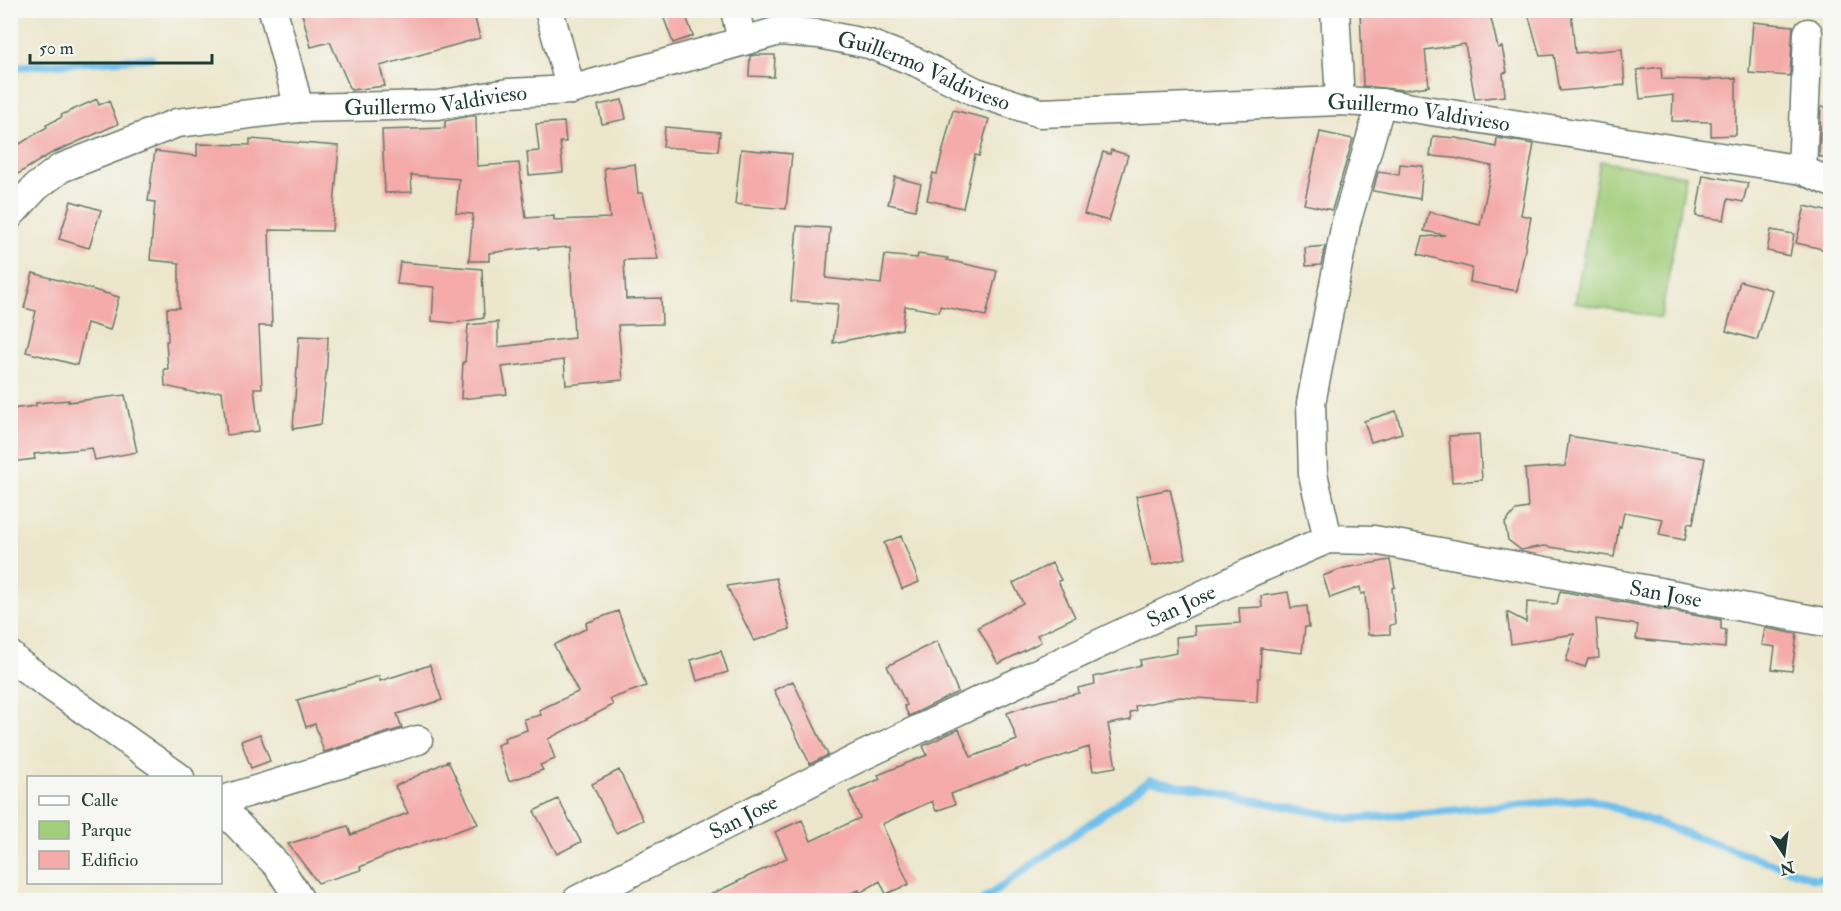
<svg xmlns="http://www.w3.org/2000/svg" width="1841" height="911" font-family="'IM FELL Double Pica',serif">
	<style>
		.green { fill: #a2ce7b; stroke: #608658; stroke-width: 1.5 }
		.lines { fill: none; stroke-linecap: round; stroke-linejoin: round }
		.stream { stroke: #71c0ec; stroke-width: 8 }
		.building { fill: #f4aba9 }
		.minor-casing { stroke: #677869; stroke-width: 31 }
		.minor { stroke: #fff; stroke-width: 28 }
		.labels { text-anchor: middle; stroke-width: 5; stroke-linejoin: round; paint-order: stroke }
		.street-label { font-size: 22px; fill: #1f3d34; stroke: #f6f6f2 }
	</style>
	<rect width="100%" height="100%" fill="#f6f6f2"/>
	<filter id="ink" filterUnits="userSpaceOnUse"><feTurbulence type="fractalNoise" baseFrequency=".0167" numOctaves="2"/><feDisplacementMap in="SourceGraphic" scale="12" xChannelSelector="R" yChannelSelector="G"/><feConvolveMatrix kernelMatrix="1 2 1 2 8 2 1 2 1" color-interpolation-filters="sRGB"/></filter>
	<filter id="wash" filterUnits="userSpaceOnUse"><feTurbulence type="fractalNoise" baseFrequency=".008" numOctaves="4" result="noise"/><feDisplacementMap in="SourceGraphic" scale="24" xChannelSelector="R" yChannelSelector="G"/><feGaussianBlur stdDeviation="1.35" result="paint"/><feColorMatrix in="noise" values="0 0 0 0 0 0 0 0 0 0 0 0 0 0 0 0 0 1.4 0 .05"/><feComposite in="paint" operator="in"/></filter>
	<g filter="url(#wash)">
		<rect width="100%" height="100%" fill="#ece7cc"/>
		<!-- green -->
		<path class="green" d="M1600,161L1686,176L1661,318L1575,303Z"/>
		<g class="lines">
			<!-- stream -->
			<path class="stream" d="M10,67L151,58
				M983,900L1150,780L1351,819L1589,799L1813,878L1830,879"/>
		</g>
		<g id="blocks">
			<!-- building -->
			<path class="building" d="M301,10H473L480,38L380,66L385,86L351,90L330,42L311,47Z
				M661,10H684L693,36L673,43Z
				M1360,10H1489L1498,48L1502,47L1507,72L1503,73L1505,96L1475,99L1465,44L1425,50L1429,86L1403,90L1363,86Z
				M1527,10H1571L1575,53L1622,49L1625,85L1560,91L1554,55L1540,56Z
				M1753,22L1793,26L1790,76L1749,73Z
				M756,55H775L774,77L749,76L750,56Z
				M1661,67L1662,79L1710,80V79L1736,78V135L1711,136V122L1672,121L1673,95L1640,99L1637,70Z
				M97,99L99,105L109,101L118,124L50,154L10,179V150L47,127L46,125L62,117L61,115Z
				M622,100L626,119L602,124L598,105Z
				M1821,107L1830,108V157H1819Z
				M953,110L989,119L979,156L975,155L963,208L927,200L933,173L937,174Z
				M470,116H476L477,166L519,163L526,218L554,216V220L610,218L604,168L635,164L638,193H643L658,259L624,260L626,299L661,298L662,324L618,325L623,380L566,385L564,360L502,367L507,394L461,399L463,362H465L468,325L498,322V347L574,338L570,247L538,249V247L489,253V261H469L473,214L456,213L459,179L411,175L412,192L385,193L382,130L445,128V121Z
				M564,122L566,142H560L563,172L529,175L527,152L539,151L536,124Z
				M665,127L720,132L718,151L663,147Z
				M1320,132L1353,139L1332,210L1304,204Z
				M1433,136L1457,138L1496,147L1497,138L1534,144L1521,215L1531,217L1517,291L1470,282L1472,268L1418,254L1423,237L1445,235L1424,231L1429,212L1480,225L1492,166L1454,158L1430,156Z
				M250,139L339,146L332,231L269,230L272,326H259L262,388H254L259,431L227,435L222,391L196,393L165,386L164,369H168L166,341H168L167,308H179V263L150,260L155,202L148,201L155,151L197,156V144L250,145Z
				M741,149L792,154L786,209L735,204Z
				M1111,150L1128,155L1109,221L1084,214L1103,152L1110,154Z
				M1400,164L1423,166L1420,199L1373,191L1378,172L1399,175Z
				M1703,175L1748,183L1743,202L1728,199L1724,220L1696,216Z
				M895,177L921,184L915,210L888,204Z
				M71,201L101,210L89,248L59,239Z
				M1805,206L1830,212V232L1827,250L1796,243Z
				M797,226L830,228L826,278L881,284L885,255L917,258L918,254L948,258L947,260L997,271L986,316L940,306L939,312L905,306L902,329L833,343L838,304L791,301Z
				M1771,230L1794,234L1790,256L1767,251Z
				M1325,246L1321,265L1306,266L1305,248Z
				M400,262L482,269L484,318L454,323L432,321L434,287L397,284Z
				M33,273L119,297L110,330L87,323L77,365L26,352L36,311L24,308Z
				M1740,281L1772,290L1757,340L1726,331Z
				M299,336L328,337L327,363L321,424L293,429Z
				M125,395L137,452L95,460L92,448L34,454L35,459L10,462V409L36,406V403L69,400L68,402Z
				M1396,411L1402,433L1371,442L1364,421Z
				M1479,434L1482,480L1452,482L1449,436Z
				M1569,436L1705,458L1693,524L1688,523L1685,540L1659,535L1663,519L1624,512L1621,527L1619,526L1614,557L1544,546L1521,550L1508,540L1505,523L1516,510L1528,508L1525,469L1565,466Z
				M1170,489L1186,558L1152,566L1136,496Z
				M901,536L919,582L902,589L884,543Z
				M1390,560L1395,587L1392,588L1395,624L1390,625V634L1368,635L1365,593L1361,594L1360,587L1330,598L1323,576L1344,568Z
				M1052,563L1061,580L1058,581L1075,617L1037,635L1041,642L998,664L978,627L1023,603L1013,583Z
				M776,578L790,629L754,641L727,586Z
				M1560,591L1721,620V629L1726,630L1725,648L1636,639L1638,625L1596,619L1599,658L1588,659L1585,667L1566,661L1574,634L1511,644L1507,612L1526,622L1527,602L1557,604Z
				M1288,592L1291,608L1307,606L1309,627H1305L1302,653L1261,648L1260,678H1258L1257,702L1180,697L1135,706L1136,711L1130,712L1131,720L1108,724L1116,767L1093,771L1089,747L1026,768V766L951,794L955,804L936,811L932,801L882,824L909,884L886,894L880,881L860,893L859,890L831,900H699L787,858L775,832L802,820L811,841L860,818L849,792L880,779L878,775L927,755L923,746L959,729L971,757L1017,740L1007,713L1036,703L1079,693L1078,688L1095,684L1094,677L1141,665L1140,660L1177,653L1176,637L1195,635L1194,626L1240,623L1239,608L1262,607L1261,596Z
				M618,611L646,686L610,699L613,705L548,739L555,759L540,765L543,770L509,781L497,745L505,742L504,738L527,730L524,719L541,715L539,710L578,692L554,645L587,628L586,623Z
				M1765,628L1797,634L1792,671L1772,669L1775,647L1762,645Z
				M937,641L958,692L909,716L904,706L907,705L887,666Z
				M721,651L728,672L697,681L691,660Z
				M430,665L442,700L397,714L402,728L324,752L315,724L306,727L297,700L379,676L380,681Z
				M793,681L828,755L810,764L774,690Z
				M260,734L270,761L251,768L241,741Z
				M448,761L478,824L395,852L360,867L361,870L318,883L288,844L348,826L351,835L408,813L395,786Z
				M619,770L643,820L616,833L592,784Z
				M558,799L581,842L557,854L534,811Z"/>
		</g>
	</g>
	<g filter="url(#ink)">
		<use href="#blocks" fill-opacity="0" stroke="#677869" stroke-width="1.5"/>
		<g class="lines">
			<!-- minor casing -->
			<g class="minor-casing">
				<g id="minor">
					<path d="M273,10L299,108"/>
					<path d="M549,10L571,90"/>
					<path d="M735,10L742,41"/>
					<path d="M1335,10L1340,101"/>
					<path d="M1802,170L1808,33"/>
					<path id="s1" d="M10,215L36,187L61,168L177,123L299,108L438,105L508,93L571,90L779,31L819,34L869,44L916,62L976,92L1040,113L1340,101L1381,103L1802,170L1830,182"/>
					<path d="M1328,539L1313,474L1311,403L1346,223L1381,103"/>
					<path d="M10,655L18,663L180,778"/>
					<path d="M220,801L418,740"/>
					<path d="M220,807L278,866L300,900"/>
					<path id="s2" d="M577,900L858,758L1249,573L1328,539L1374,540L1830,623"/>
				</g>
			</g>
			<!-- minor -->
			<use href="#minor" class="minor"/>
		</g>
	</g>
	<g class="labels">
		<!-- street labels -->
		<g class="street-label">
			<text dy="8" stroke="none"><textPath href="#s1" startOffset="958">Guillermo Valdivieso</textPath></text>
			<text dy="8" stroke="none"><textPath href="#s1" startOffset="454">Guillermo Valdivieso</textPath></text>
			<text dy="8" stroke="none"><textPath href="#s1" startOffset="1462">Guillermo Valdivieso</textPath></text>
			<text dy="8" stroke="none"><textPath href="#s2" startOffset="1176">San Jose</textPath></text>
			<text dy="8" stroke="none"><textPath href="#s2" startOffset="672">San Jose</textPath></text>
			<text dy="8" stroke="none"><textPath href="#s2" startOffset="186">San Jose</textPath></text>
		</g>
	</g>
	<!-- margin -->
	<rect width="1841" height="911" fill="none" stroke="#f6f6f2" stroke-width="36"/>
	<!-- legend -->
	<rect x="27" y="776" width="195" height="108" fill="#f6f6f2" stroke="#a0aca6" stroke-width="1.5"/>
	<rect x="39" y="796" width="30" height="9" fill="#ffffff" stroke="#a0aca6" stroke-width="1.5"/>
	<text x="81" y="806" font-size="18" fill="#1f3d34">Calle</text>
	<rect x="39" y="821" width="30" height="18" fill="#a2ce7b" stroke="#a0aca6" stroke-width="1.5"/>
	<text x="81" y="836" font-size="18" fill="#1f3d34">Parque</text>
	<rect x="39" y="851" width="30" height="18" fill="#f4aba9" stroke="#a0aca6" stroke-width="1.5"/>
	<text x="81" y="866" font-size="18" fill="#1f3d34">Edificio</text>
	<!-- north arrow -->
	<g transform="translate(1784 854) rotate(167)" stroke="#f6f6f2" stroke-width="4.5" paint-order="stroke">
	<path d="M0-4.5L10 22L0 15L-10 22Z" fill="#1f3d34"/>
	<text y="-9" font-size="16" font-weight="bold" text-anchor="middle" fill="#1f3d34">N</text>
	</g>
	<!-- scale -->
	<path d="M30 54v9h182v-9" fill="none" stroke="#1f3d34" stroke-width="3"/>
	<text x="39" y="54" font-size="18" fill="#1f3d34" stroke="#f6f6f2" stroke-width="4.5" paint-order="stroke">50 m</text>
</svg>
